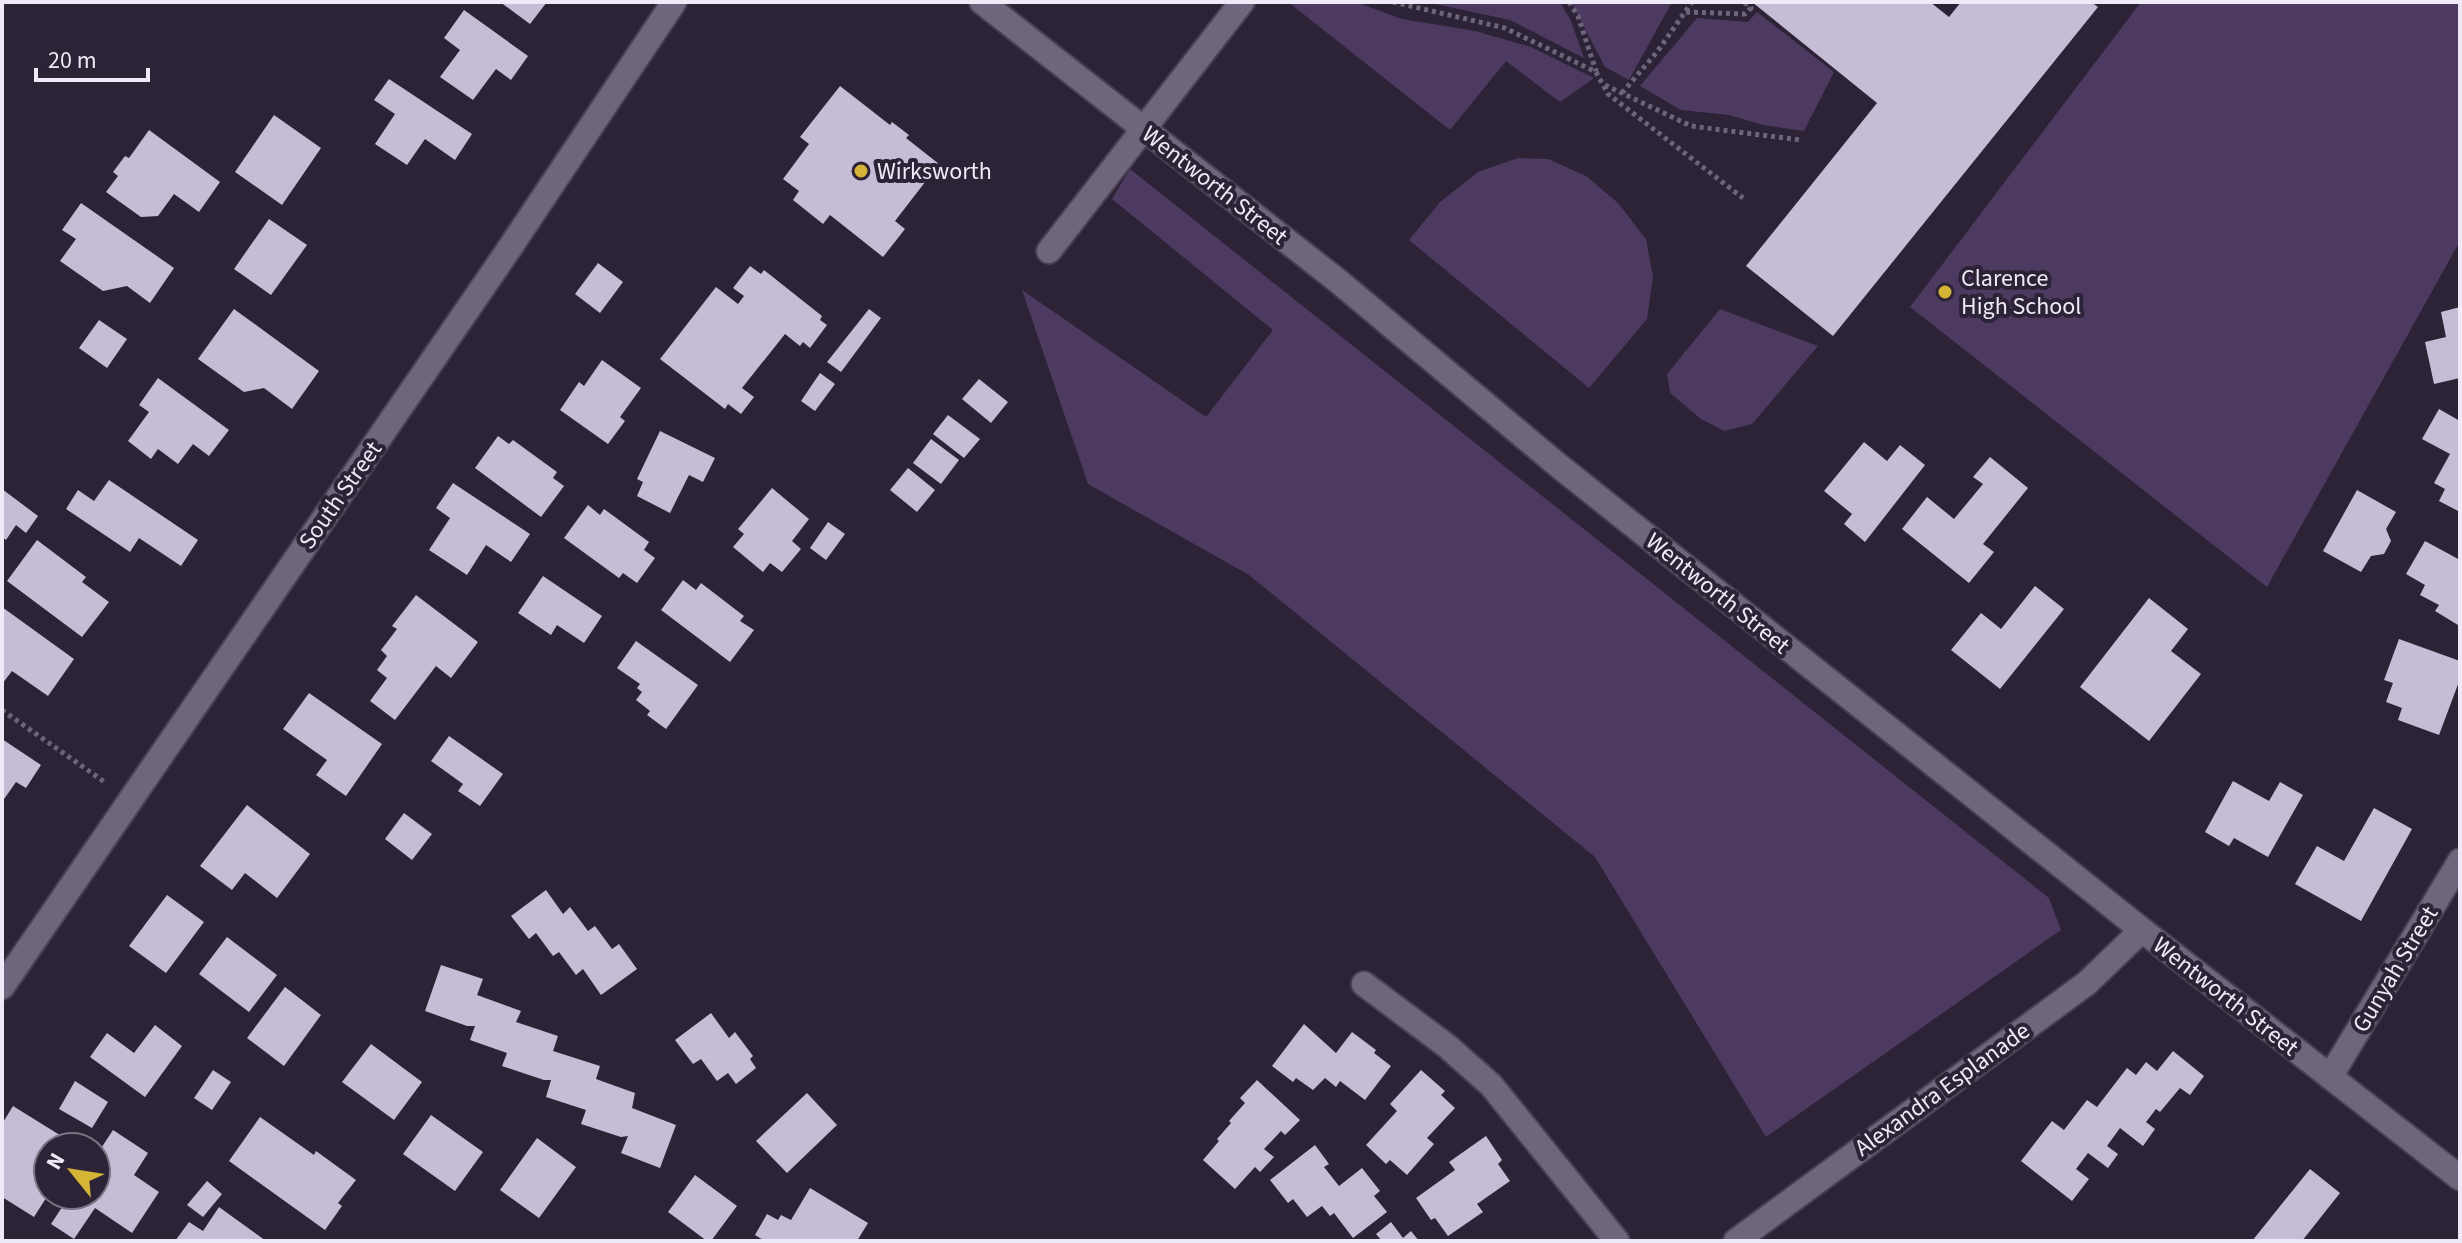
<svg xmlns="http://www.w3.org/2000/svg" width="2462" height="1243" font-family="'Source Sans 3',sans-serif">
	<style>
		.green { fill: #4c3a61 }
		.building { fill: #c7bcd6 }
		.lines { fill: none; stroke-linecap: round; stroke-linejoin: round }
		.minor-casing { stroke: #494152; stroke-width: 28 }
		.path { stroke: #6e6678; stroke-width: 5; stroke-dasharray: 4 4; stroke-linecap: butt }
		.minor { stroke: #6f657d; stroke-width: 24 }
		.poi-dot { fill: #d5b535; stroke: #2c2337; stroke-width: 3 }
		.labels { text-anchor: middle; stroke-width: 8; stroke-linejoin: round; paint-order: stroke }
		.poi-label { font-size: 24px; fill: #efeaf7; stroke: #2c2337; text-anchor: start }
		.street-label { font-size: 24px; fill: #efeaf7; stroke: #2c2337 }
	</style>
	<rect width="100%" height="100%" fill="#2c2337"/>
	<!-- green -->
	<path class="green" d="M1288,2H1356L1402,19L1475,31L1531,47L1594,78L1560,102L1506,61L1450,130Z
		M1426,2H1560L1571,21L1584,58L1510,20Z
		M1571,2H1672L1629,80L1605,67Z
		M2141,2H2460V241L2267,587L1910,307Z
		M1757,12L1834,72L1804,131L1763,125L1729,115L1681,110L1640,86L1697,18L1748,22Z
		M1518,158L1548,159L1586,176L1618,203L1646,239L1653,277L1647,319L1589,388L1409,240L1440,202L1478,172Z
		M1130,169L2049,898L2061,930L1766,1137L1595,857L1249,575L1088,484L1022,290L1206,417L1273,330L1112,199Z
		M1720,309L1818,346L1752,424L1724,431L1701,419L1670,393L1667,374Z"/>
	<!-- building -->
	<path class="building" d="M500,2H547L530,24Z
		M1752,2H1930L1949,17L1961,2H2091L2098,7L1833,336L1746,266L1877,103Z
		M464,10L528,56L511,80L496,69L473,100L440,77L460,50L444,38Z
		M389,79L472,134L455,160L425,139L407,165L375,144L395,114L374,100Z
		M840,86L890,125L892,122L909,135L906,138L939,164L895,221L905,229L883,257L830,215L823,224L793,200L799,191L783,179L809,144L800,137Z
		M274,115L321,148L282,205L235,172Z
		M149,130L220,182L199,212L174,194L158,216L141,217L106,192L118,176L113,172L125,156L129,158Z
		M81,203L174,268L150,303L127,286L103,291L60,261L76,239L62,230Z
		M269,219L307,245L271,295L234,269Z
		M598,263L623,282L600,313L575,294Z
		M750,266L761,274L764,270L822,316L820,320L827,325L810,348L803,342L800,346L785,334L742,388L754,397L741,414L728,404L725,409L660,359L716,287L738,304L744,296L733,288Z
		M2460,307V378L2434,384L2425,342L2446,337L2441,312Z
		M234,309L319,371L292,409L264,388L244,392L198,359Z
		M869,309L881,318L841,372L827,362Z
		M99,320L127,339L107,368L79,348Z
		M602,360L641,388L620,417L625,421L608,444L560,410L579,382L584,386Z
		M820,373L835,384L815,411L801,401Z
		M158,378L229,430L209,456L193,444L178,464L158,449L151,459L128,441L149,412L139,405Z
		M979,379L1008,402L991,423L962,399Z
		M2439,409L2460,421V512L2439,501L2445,489L2434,483L2450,454L2422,439Z
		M948,415L980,439L964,458L933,434Z
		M660,431L715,458L703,482L689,475L670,513L637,496L643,482L637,479Z
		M498,436L509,444L513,440L557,472L553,478L564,486L541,517L475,468Z
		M931,439L959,460L941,484L913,463Z
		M1864,442L1887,461L1900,445L1925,465L1865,542L1844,524L1852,514L1824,491Z
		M1990,457L2028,488L1983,544L1994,552L1969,583L1902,529L1927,497L1954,519L1983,484L1973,477Z
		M908,468L935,490L917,512L890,490Z
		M109,480L198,540L181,566L139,538L130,552L66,509L78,490L94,501Z
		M453,483L530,534L511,562L486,545L467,575L429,550L450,518L436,508Z
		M772,488L809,519L792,541L801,549L782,572L770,563L763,572L733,547L744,534L738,529Z
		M2,489L38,516L26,533L16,525L6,540L2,537Z
		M2357,490L2396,512L2386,529L2391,541L2384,554L2371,556L2361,572L2323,551Z
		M588,505L600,515L604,509L649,542L644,550L655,558L637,583L623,573L619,578L564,538Z
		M828,522L845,534L826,560L810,548Z
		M37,540L86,577L82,582L109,602L82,637L7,581Z
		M2425,541L2460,560L2458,625L2435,611L2439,605L2420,595L2425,585L2406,574Z
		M543,576L602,616L584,643L557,625L551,635L518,613Z
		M683,580L696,590L701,583L744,616L740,621L754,630L730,662L661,610Z
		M2035,586L2064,609L2000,689L1951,650L1981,613L2001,629Z
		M416,595L478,642L451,678L436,666L395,720L370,701L387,678L377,670L387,656L381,650L397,629L392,626Z
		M2149,598L2188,629L2171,651L2201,674L2149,741L2080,687Z
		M2,607L74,659L48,696L12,671L2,684Z
		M2399,639L2460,661V679L2439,735L2398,720L2402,708L2386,702L2393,683L2384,680Z
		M636,641L698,685L666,729L647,715L650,711L636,700L642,692L637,688L640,684L617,668Z
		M309,693L382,744L346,796L316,775L327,760L283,729Z
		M449,736L503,774L480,806L458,791L463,784L431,761Z
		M2,739L41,765L26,788L16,782L2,802Z
		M2233,781L2269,801L2280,782L2303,795L2268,857L2234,838L2229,846L2205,832Z
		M247,805L310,854L277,898L245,873L232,890L200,866Z
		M2374,808L2412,829L2361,921L2295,884L2317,846L2344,861Z
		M404,813L432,834L412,860L385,839Z
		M546,890L563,914L570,907L588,931L595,926L612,949L619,944L637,969L601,995L583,969L576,975L559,952L553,956L536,933L529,939L511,916Z
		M167,895L204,922L166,973L129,946Z
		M227,937L277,975L249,1012L199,974Z
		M441,965L483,979L477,995L521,1011L516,1022L558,1036L553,1051L600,1066L596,1079L635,1093L632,1108L676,1125L660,1168L621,1153L628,1136L621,1137L581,1124L586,1110L546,1097L551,1080H544L502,1066L507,1053L470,1040L475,1026H467L425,1011Z
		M285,987L321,1015L284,1066L247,1038Z
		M711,1013L729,1038L735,1032L753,1056L750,1059L756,1068L736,1084L728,1073L717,1081L701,1059L693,1064L675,1040Z
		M1304,1024L1336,1053L1352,1032L1376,1050L1374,1053L1391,1066L1365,1100L1340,1081L1336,1087L1325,1078L1313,1090L1296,1078L1293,1082L1272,1066Z
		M155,1025L182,1046L145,1097L90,1057L107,1033L134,1053Z
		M371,1044L422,1082L394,1120L342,1082Z
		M2173,1051L2204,1076L2190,1095L2180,1088L2160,1112L2156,1109L2146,1122L2155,1129L2143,1146L2120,1128L2107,1146L2118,1154L2108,1168L2088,1153L2076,1169L2089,1179L2072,1201L2021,1161L2052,1121L2064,1130L2087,1100L2097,1107L2127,1068L2136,1075L2146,1062L2157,1071Z
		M213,1070L231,1082L212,1110L194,1098Z
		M1421,1070L1445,1091L1441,1095L1455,1108L1427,1138L1434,1144L1407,1175L1390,1160L1386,1164L1366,1145L1397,1111L1390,1104Z
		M1257,1080L1300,1120L1285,1135L1281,1131L1264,1149L1274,1157L1260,1172L1255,1167L1235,1189L1203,1160L1219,1141L1217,1139L1231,1123L1229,1121L1245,1103L1240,1098Z
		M75,1081L108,1102L92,1128L59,1109Z
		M807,1093L837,1125L787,1173L756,1141Z
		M13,1106L79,1147H48V1195L34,1217L2,1197V1124Z
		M431,1115L483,1152L455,1191L403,1154Z
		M260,1117L314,1155L316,1151L356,1180L338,1203L342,1206L325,1230L229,1161Z
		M113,1130L148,1153L134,1175L159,1192L132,1233L95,1208L74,1239L51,1224L70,1195H96V1156Z
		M1486,1136L1502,1160L1498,1164L1510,1181L1477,1204L1483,1212L1448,1236L1435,1218L1431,1220L1416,1198L1455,1170L1449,1162Z
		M537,1138L576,1167L539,1218L500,1190Z
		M1315,1145L1329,1164L1324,1167L1339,1186L1362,1168L1380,1191L1374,1196L1387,1212L1353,1238L1334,1213L1330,1216L1322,1206L1307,1217L1293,1199L1288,1203L1270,1180Z
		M2310,1169L2340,1193L2302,1241H2252Z
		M695,1175L737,1206L711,1241H707L668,1212Z
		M207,1181L222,1194L203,1217L187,1205Z
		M810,1188L868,1223L857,1241H765L755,1235L767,1214L778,1220L781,1215L791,1220Z
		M219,1207L266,1241H175L189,1222L203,1231Z
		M1391,1222L1403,1238L1411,1231L1419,1241H1382L1376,1234Z"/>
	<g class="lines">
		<!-- minor casing -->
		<g class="minor-casing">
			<path id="minor" d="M982,2L1338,281L1559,466L2142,930L2460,1178
				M1049,251L1242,2
				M1364,984L1447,1046L1491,1085L1617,1241
				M2,987L505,255L674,2
				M2330,1077L2460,861
				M1736,1241L2087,983L2142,930"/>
		</g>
		<!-- path -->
		<path class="path" d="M1393,2L1505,28L1596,72L1608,94L1743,198
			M1569,2L1578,16L1596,71
			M1686,12L1745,14L1751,8L1744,2
			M1605,85L1691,126L1800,140
			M1622,93L1657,52L1692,2
			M2,710L106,783"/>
		<!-- minor -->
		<use href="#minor" class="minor"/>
	</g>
	<!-- markers -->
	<g class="poi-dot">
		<circle cx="861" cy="171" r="8"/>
		<circle cx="1945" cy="292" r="8"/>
	</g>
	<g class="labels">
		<!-- poi labels -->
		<g class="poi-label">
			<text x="877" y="179">Wirksworth</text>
			<text x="1961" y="286">Clarence<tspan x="1961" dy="28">High School</tspan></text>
		</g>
		<!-- street labels -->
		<g class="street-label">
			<text transform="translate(1215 185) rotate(38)" y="8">Wentworth Street</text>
			<text transform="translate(340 495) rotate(-55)" y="8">South Street</text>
			<text transform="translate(1718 593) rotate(39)" y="8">Wentworth Street</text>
			<text transform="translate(2395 969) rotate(-59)" y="8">Gunyah Street</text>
			<text transform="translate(2226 996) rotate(38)" y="8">Wentworth Street</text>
			<text transform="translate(1942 1089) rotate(-36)" y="8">Alexandra Esplanade</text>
		</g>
	</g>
	<!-- border -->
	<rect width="2462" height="1243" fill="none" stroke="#efeaf7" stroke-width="8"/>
	<!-- north arrow -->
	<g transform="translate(72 1171) rotate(300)"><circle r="38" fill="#2c2337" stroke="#7a7384" stroke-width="2"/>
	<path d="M0-6L14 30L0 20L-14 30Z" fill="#d5b535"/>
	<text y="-12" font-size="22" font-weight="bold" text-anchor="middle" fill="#efeaf7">N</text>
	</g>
	<!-- scale -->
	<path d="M36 68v12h112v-12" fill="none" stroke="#efeaf7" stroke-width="4"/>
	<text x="48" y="68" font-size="24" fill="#efeaf7" stroke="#2c2337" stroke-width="6" paint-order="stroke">20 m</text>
</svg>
